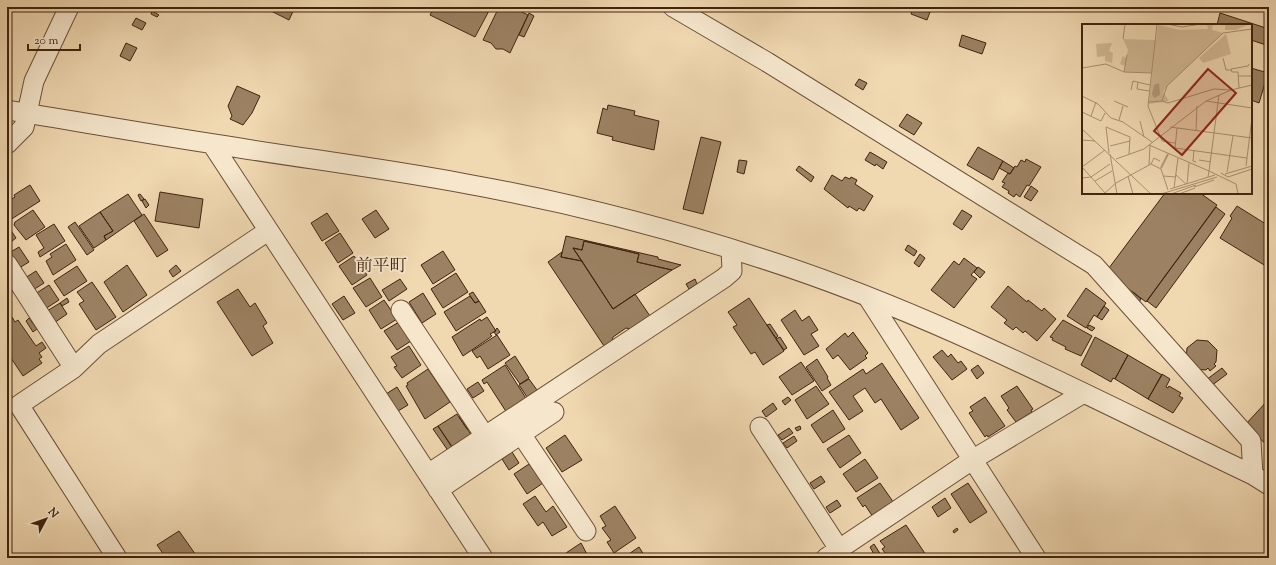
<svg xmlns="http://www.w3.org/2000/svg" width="1276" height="565" font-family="'Sorts Mill Goudy','Noto Serif JP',serif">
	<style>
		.building { fill: #9c8263; stroke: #40240e }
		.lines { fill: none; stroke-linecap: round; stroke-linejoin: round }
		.minor-casing { stroke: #6c5137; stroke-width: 21 }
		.minor { stroke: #f5e6cc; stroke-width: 19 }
		.labels { text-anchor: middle; stroke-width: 4; stroke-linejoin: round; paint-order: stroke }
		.quarter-label { font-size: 17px; fill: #40240e; stroke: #f5e6cc }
		.inset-river { fill: none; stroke: #b49b7a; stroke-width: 2 }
		.inset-road { fill: none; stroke: #aa9070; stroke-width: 1 }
		.view { fill: #8f2418; fill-opacity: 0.15; stroke: #8f2418; stroke-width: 2 }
		.inset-edge { fill: none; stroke: #40240e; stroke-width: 2 }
	</style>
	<rect width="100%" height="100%" fill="#f0d8b1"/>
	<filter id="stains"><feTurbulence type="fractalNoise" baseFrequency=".005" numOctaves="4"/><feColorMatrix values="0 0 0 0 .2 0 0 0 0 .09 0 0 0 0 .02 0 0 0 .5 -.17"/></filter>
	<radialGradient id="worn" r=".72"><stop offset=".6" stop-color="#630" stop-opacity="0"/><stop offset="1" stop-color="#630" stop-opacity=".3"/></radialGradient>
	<!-- building -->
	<path class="building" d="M263,7H295L289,20Z
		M434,7H491L475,37L430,15Z
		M499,7H512L528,15L510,53L503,49H496L491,43L483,40Z
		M512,7H523L525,8L523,12Z
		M913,7L930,12L927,20L911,14Z
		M1156,7H1167L1166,10Z
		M152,11L159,15L157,17L151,14Z
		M529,13L534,16L524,37L519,35Z
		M1220,13L1269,29V46L1251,40V25H1217Z
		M136,18L146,23L142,30L132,25Z
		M962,35L986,43L982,54L959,46Z
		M126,43L137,48L130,61L120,56Z
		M1251,68L1268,73L1259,103L1251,100Z
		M859,79L867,83L863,90L855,85Z
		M237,86L260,96L252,113L243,125L230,119L232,116L228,106Z
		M608,105L635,111L634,115L659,121L654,150L612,140L613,137L597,133L603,108L607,110Z
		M907,114L922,123L914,135L899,126Z
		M701,137L721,142L703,214L683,209Z
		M978,147L1003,161L993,180L967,165Z
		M870,152L887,162L883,169L876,164L875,166L865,160Z
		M1026,159L1041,167L1029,186L1027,185L1020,197L1016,194L1014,197L1008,193L1009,191L1002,187L1005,183L1002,182L1008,173L1010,174L1015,166L1017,167L1021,160L1025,162Z
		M739,160L747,161L744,174L737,172Z
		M1003,161L1014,168L1010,174L999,168Z
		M799,166L814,177L811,182L796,170Z
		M832,175L842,181L845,177L850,179L851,177L857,180L855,184L873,196L864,211L859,208L857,211L849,206L848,208L824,189Z
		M30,185L40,201L10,220L7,215V202L15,197L14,195Z
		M1031,186L1038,191L1031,201L1024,197Z
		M160,192L203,199L199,228L155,221Z
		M1165,193H1200L1217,205L1146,302L1106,272Z
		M128,194L142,215L106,240L104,236L113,231L100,212Z
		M140,194L144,199L141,201L138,195Z
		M145,199L149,205L146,208L142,201Z
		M1237,206L1269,226V268L1220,238L1232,218L1230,216Z
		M1216,207L1225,214L1156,308L1147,301Z
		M33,210L45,227L26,240L14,225L15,222Z
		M376,210L389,229L375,238L362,219Z
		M962,210L972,216L962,230L953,224Z
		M100,212L113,231L104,236L106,240L94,248L79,226Z
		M327,213L339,231L322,241L311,223Z
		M144,214L168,250L157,257L134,221Z
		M75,222L94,250L87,255L68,227Z
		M54,224L65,241L40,257L38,252L44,248L36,235Z
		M8,226L16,238L7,245V227Z
		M340,233L353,253L338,263L325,243Z
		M566,236L658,257V259L681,265L672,270L637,262L639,254L584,241L582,250L573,248L582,261L561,257Z
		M584,241L639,254L637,262L672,270L613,309L573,248L582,250Z
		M66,244L76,260L53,275L46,261L52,257L50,254Z
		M908,245L917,251L914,256L905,250Z
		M19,247L29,262L19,268L9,253Z
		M443,251L455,270L433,284L421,265Z
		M562,252L561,257L582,261L613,309L635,294L650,316L631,329L626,328L613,337L612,341L604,346L548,262Z
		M920,254L925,258L919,267L914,263Z
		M354,256L367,275L352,285L339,266Z
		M964,258L977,268L971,275L977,279L954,308L931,290L954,261L959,265Z
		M127,265L147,295L123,312L104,282Z
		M176,265L181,271L173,277L169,271Z
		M77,266L87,281L64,296L54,281Z
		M978,267L985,272L980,278L974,272Z
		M36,271L44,283L33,290L25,278Z
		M456,273L468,292L443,308L431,289Z
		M370,278L382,297L366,307L353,288Z
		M400,279L407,289L389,301L382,290Z
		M695,279L697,284L689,289L686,284Z
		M92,282L116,317L96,330L79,304L84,301L77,292Z
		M49,285L59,300L45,309L35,294Z
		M1008,286L1027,302L1028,300L1042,311L1044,308L1056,319L1037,341L1025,331L1023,333L1016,327L1013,330L1004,323L1007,320L991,307Z
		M1086,288L1106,303L1097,317L1094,315L1086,328L1067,316Z
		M238,289L250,307L255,303L267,323L263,326L273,343L252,356L217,302Z
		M473,292L479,301L475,303L469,294Z
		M1133,292L1141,299L1138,304L1129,297Z
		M423,293L436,314L422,323L409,302Z
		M344,296L355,313L343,320L332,304Z
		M470,296L475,303L479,301L486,312L456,331L444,312Z
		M67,298L69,302L62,306L60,303Z
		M749,298L784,351L763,365L755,352L751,354L733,327L737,325L728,312Z
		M384,300L397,319L381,329L369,310Z
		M60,303L67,314L54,323L47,311Z
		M1104,306L1109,310L1102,320L1097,317Z
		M795,310L802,321L809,316L818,330L811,334L819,346L804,355L781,320Z
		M12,317L15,322L18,320L36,346L42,342L46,348L39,353L42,357L39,359L42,363L23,376L7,352V321Z
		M487,317L496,331L490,334L492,336L488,339L463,356L452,337L480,319L481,321Z
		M29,318L37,329L33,332L26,321Z
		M1063,320L1092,336L1081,356L1065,349L1066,347L1052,340L1053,338L1050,337Z
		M399,322L411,341L397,350L384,331Z
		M770,324L778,336L776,338L767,325Z
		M1089,325L1095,328L1092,331L1087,328Z
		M497,328L500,332L496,335L494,332Z
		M853,332L868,353L865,356L867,358L850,370L838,355L833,359L826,349L845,333L848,337Z
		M497,335L510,355L488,369L480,356L477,358L472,351Z
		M780,337L787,348L784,350L776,339Z
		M1095,337L1128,355L1115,379L1113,378L1111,382L1081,365Z
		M1197,340L1208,341L1217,350L1216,362L1214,364L1216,366L1210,371L1208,368L1206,370L1194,369L1186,360L1187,348Z
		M409,346L421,365L402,378L394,367L397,366L391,357Z
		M942,350L948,357L951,354L958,363L961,361L967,369L952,380L933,357Z
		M1128,355L1162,375L1148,399L1115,379Z
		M515,356L529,378L520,384L505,363Z
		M817,359L828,377L827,378L831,385L822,391L806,367Z
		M801,362L814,381L792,395L779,377Z
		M882,363L919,418L901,430L881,399L875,403L865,388L853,396L863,411L849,420L829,392L863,369L866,374Z
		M505,365L527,400L507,413L487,382L484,384L482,380Z
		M978,365L984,373L977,379L971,370Z
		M1222,368L1227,374L1211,386L1206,380Z
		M428,369L450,402L425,419L406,386L408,385L407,383Z
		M1162,374L1170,379L1166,387L1168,388L1169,386L1181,393L1179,396L1183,398L1173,413L1148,399Z
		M529,379L537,390L527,397L519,385Z
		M478,382L484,391L473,398L467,389Z
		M816,386L829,404L807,419L795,400Z
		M1017,386L1033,409L1031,410L1032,412L1016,422L1007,410L1009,408L1001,396Z
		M397,387L408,405L398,411L386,394Z
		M788,397L791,400L785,405L782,401Z
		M985,397L1005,426L988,437L987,435L985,437L969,413L973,411L970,407Z
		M1269,399V447L1245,425Z
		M773,403L777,409L766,417L762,411Z
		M833,410L845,429L823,443L811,425Z
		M457,414L472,436L453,448L438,426Z
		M461,416L470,428L467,429L459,417Z
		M438,426L453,449L449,452L433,429Z
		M800,426L801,429L797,431L795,428Z
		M789,428L793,433L782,440L778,435Z
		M565,435L582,460L562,472L546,448Z
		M849,435L861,453L840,468L827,449Z
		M794,436L797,441L787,448L783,443Z
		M512,452L519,463L509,470L502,459Z
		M865,459L878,478L856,492L843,474Z
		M529,464L543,483L527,494L514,474Z
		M821,476L825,482L814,489L810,483Z
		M880,483L894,503L873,517L865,505L863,507L857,498Z
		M968,483L987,512L970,523L951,494Z
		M535,496L546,512L553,506L567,527L552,536L543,522L538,526L523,504Z
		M945,498L951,508L938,517L932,507Z
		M837,500L841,506L830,513L826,507Z
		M615,506L636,538L614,553L607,542L611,540L602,528L606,526L600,516Z
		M906,525L928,558H889L882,549L885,547L880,541Z
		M957,528L958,530L954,533L953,531Z
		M179,531L198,558H169L166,553L164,555L157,545Z
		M581,543L589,558H569L566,553Z
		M874,544L881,555L876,558L870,547Z
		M639,547L646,558H623Z
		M363,553L366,558H355Z"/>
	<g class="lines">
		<!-- minor casing -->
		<g class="minor-casing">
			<path id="minor" d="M673,7L767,62L1094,265L1251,441L1253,475
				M7,110C80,122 154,135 227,146C307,159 388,169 467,184C567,202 664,227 760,258C931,312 1091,398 1253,475L1269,485
				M7,144L24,127L34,81L69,7
				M212,144L483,558
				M7,264L74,368
				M867,296L1036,558
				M401,310L485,436
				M760,427L839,549
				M521,434L586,531
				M428,474L724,278L732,271L731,249
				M438,490L554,412
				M117,558L19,405L74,368L99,344L268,231
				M826,558L972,460L1082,394"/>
		</g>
		<!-- minor -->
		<use href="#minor" class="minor"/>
	</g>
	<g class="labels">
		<!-- quarter labels -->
		<g class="quarter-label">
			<text x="381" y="271">前平町</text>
		</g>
	</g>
	<!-- overview -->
	<g transform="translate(1082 24)">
		<rect width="170" height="170" fill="#f0d8b1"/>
		<path d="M125,0H131L130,6L141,9L85,62L81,68L87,77L67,80L70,49L42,48L43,42L38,40L41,32L44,34L46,26L41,15L74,16L76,1L98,6L126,5ZM143,0H167L154,6H143ZM144,10L149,30L121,39L117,34ZM30,19L27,27L31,29L30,39L23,37V32L15,33L14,20Z" fill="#d2b995"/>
		<path d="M77,59L78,71L72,74L70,70L72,61Z" fill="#b49b7a"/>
		<path class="inset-river" d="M79,144L86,130"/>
		<path class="inset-road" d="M75,0L66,82L80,117L93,119M85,0L100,3L119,0M41,15L43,0M141,34L144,46H149M0,44L24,40L42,48L69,49M42,48L45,31M156,52H170M56,58L55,65L67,67M157,64L156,48H150L149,45L166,42L167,40M49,66L51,57L68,61M137,71L127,147L154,160L156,170M0,72L16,80L29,94L41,98L70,118M32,77L46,83M80,77L85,62L141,9L170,5M124,77L170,84M66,78L80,77L86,79L132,65L149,66M0,88L19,97L23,89M9,92L14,78M37,96L41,82M58,97L62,113M88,103L170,114M95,104L93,124L165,134M0,105L69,170M114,106L115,82M0,116L13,117M67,121L127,147L126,153M28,122L48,117M112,126L111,137L114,138M27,129L24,103L48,113L47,130M28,130L35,170M34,135L62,125L124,77L149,66L170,61M117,136L129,138M69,140L72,134L78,137M67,141L68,122M164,142L170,94M0,143L24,170M0,143L23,126M145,148L151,112M139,149L146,153L170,145M143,150L170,142M94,151L104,160M46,152L51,170M81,152L94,153M0,154L9,153L28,140M13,157L30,147M105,160L107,139M112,163L132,156M92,164L96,134M88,165L133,151M23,169L34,159L69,140L79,145L86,166M79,170L135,153M89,170L114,161M97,170L113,164"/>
		<path class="view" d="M126,45L154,69L100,131L72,107Z"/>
		<rect width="170" height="170" class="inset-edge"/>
	</g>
	<!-- margin -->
	<rect width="1276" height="565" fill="none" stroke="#f0d8b1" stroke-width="24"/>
	<rect x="8" y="8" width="1260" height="549" fill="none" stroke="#40240e" stroke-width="2"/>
	<rect x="12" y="12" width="1252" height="541" fill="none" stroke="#40240e"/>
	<!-- north arrow -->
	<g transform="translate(46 519) rotate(49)" stroke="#f5e6cc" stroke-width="3" paint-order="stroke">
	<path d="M0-3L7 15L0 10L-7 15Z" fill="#40240e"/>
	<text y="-6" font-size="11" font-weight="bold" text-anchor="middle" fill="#40240e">N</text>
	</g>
	<!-- scale -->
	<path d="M28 44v6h52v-6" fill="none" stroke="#40240e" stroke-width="2"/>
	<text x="34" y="44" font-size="12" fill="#40240e" stroke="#f5e6cc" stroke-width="3" paint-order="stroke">20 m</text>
	<rect width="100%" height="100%" filter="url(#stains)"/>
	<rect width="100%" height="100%" fill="url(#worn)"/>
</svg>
